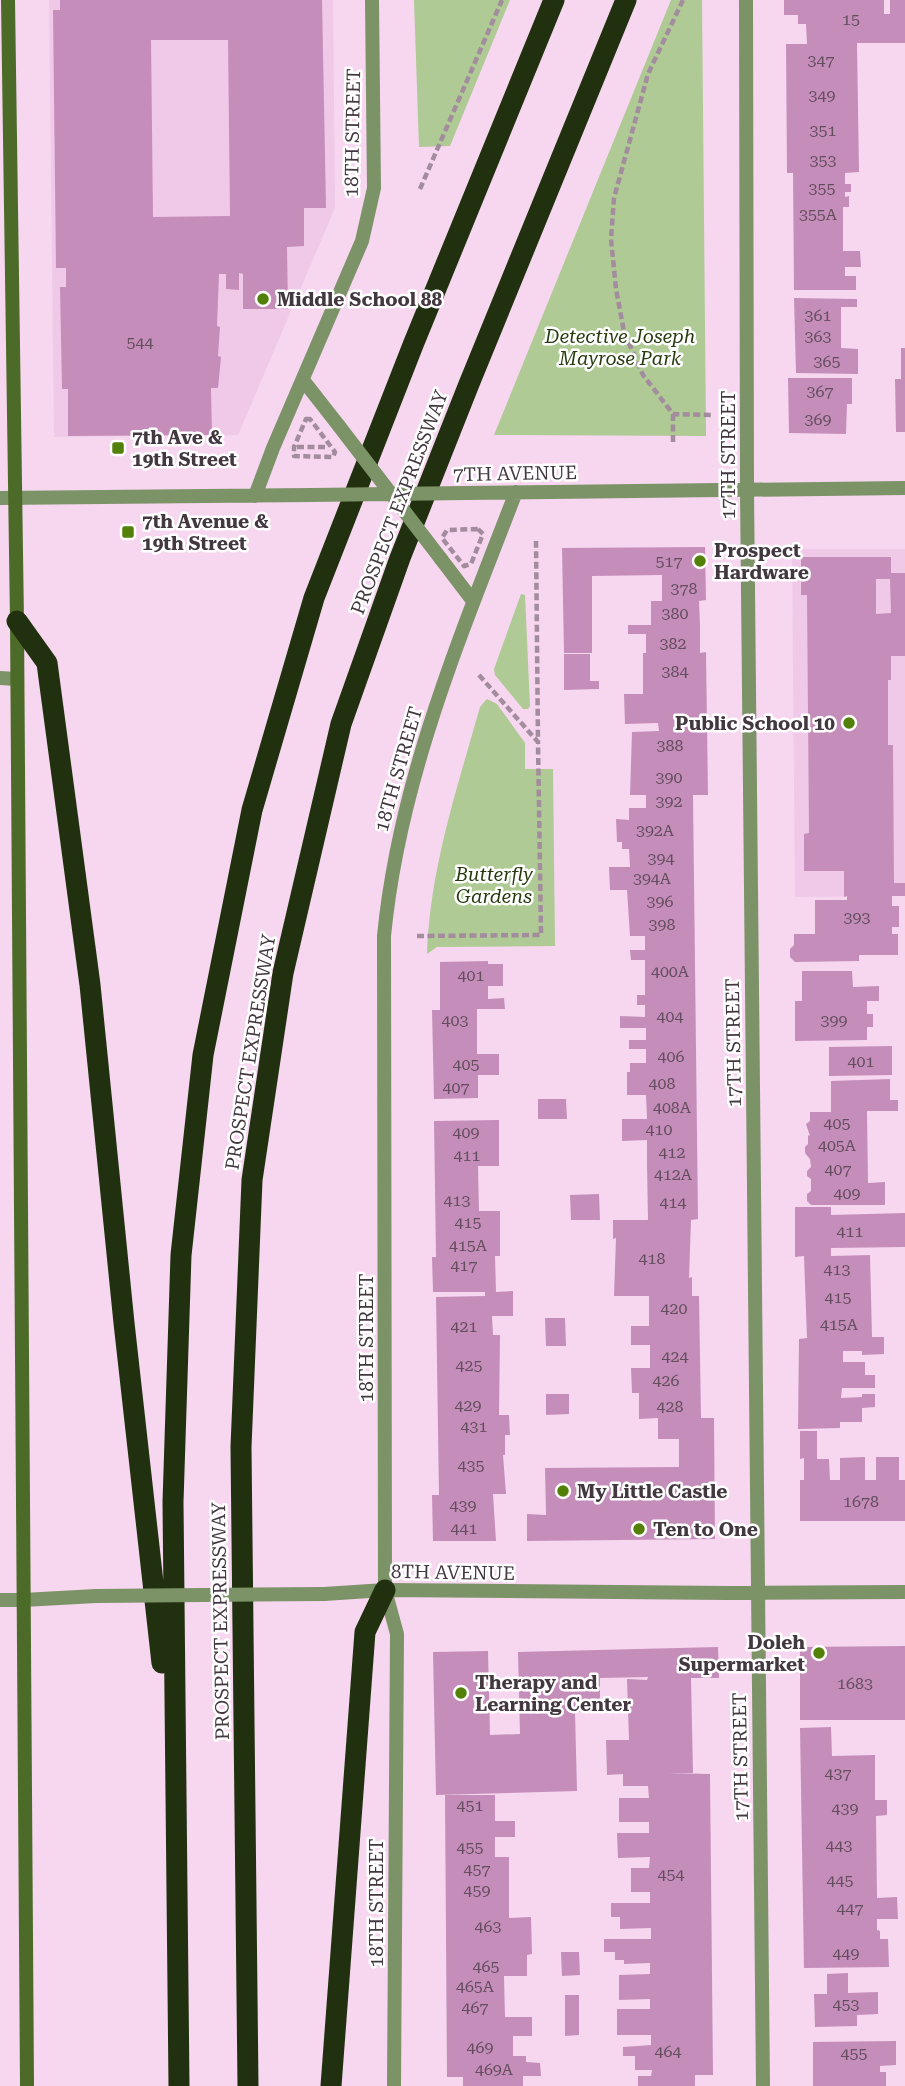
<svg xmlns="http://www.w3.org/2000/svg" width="905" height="2086" font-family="'Roboto Serif',serif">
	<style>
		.built { fill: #efc9e7 }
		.green { fill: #afca94 }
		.building { fill: #c58eba; fill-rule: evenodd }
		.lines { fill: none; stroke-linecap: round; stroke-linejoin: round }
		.path { stroke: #a28c9d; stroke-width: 4.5; stroke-dasharray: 7 3.5; stroke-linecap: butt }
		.service { stroke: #7c9267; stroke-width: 14 }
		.pedestrian { stroke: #7c9267; stroke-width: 14 }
		.minor { stroke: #7c9267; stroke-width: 14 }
		.tertiary { stroke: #7c9267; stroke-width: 14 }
		.secondary { stroke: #4d6b28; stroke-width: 14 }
		.motorway { stroke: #21310f; stroke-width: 21 }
		.pedestrian-bridge { stroke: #7c9267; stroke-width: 14 }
		.tertiary-bridge { stroke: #7c9267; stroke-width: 14 }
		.poi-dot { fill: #538008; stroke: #fff; stroke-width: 2.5 }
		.labels { text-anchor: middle; stroke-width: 5; stroke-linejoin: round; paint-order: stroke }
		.number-label { font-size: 16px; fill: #644d5e }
		.street-label { font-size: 19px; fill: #433740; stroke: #fff }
		.poi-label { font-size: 19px; font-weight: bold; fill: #433740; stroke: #fff; text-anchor: start }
		.park-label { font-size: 19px; font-style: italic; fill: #273b0f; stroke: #fff }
	</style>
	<rect width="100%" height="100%" fill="#f6d7ef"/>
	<!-- built -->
	<path class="built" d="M49,0H333L335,208L238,435L54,437Z
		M792,549H905V896L795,897Z"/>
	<!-- green -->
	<path class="green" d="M414,0H510L450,146L419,147Z
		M671,0H702L706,436L494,435Z
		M521,594L525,595L530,706L528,709H523L495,675L494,669Z
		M487,699L497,704L525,743V769H553L555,946L437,947L427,954C430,868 457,789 480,707Z"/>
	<!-- building -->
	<path class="building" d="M60,0H322L326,208H304V246L287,247L288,309H243V274L239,273V290L226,289V274H219L217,326L220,327L218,356L221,357L218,388H211L212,435L68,436V389H62L60,287H66V268H56L53,10H60ZM151,40H228L230,216L153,217Z
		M784,0H884V14H890V0H905V43H857L859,172L845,173V184H851V192H845V197L849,196V207H843V251H860L861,267H845V276H856V290H794L793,173H787L786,44H807L806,24H798V15H784Z
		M794,298L857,299V307H841V348L858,349V374L796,373Z
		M901,348H905V432H896L895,379H901Z
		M788,378H852V404H847L846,434L789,433Z
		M705,547L706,600L699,601L700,625V653L706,652L708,795H693L698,1219L691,1220L689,1278L692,1277V1296H699L701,1418H714L715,1539L527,1541V1514L546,1515L545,1468L679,1467V1439H658V1418L639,1419V1393H632L631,1368H650V1345H631V1326H649V1296H614L616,1238L613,1239V1220H648L647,1164V1140L622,1141V1119H647L646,1095H627V1072H630V1063H646V1049H629V1040H646V1028H620V1016L645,1017V1005H637V995H645V960H631L630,950H645V936H630L627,890H610L609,867H630L629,849H622V842H617L616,819L629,820V808H646V795H630L632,732L659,731L658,723L625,724L624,694H643V653H646V634H628V625H651V601H662V575L592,576V653H564L562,548Z
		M801,557H891V573H905V656H891V680H888V745H893L894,883H905V896H892V906H899V927H892V934H898V955H859V961L795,962L790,957V949L794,945V934H815V900H847V896L844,897V871H804V834L809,833L807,595H801ZM876,579H890L891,613L876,614Z
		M564,654H590V681H599V689L564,690Z
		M488,961V964H503V986H488V999L504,998L505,1009H477V1054H499V1075H478V1098L434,1099L432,1010H440V962Z
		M802,971H852L853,987L879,986V1001H867V1014H873V1027H867V1040L795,1041V1001H802Z
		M892,1046V1075L829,1076V1047Z
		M890,1079V1100H898V1111H867L868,1183L885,1182V1205H811L807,1201V1194L811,1191V1179L807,1176V1171L811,1167L810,1159L805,1153V1147L808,1144V1135L810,1136L806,1124L810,1121V1112H831V1081Z
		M538,1099H566L567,1119H538Z
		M499,1120V1166H478L479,1211H500V1256H495L496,1292L513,1291V1316H492L493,1335H500L499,1415H509L510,1435H505V1455H503L506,1494H493L496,1541H433L432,1495H439L436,1297L485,1296V1292H433L432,1257H436L434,1121Z
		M599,1194L600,1220H571L570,1195Z
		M795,1207H831V1215L905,1213V1247L831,1248V1256L870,1255L872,1337H884V1354L862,1355V1351H843V1362H865V1375H875V1388H842L841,1398L862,1397V1394H875V1407L862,1408V1422H840V1428L798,1429L799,1339L807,1338L804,1256L795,1257Z
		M545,1318H565L566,1346H546Z
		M546,1394H569V1414L546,1415Z
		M800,1431H817V1459H829L830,1480H840V1458L865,1457V1480H876V1457H899V1480H905V1521H800V1480H804V1458L800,1459Z
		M905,1646V1720H800V1647Z
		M718,1647L719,1678H691L693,1773H667L710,1774L713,2075H695V2086H638V2076H651L652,2070H635V2056H623V2047L651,2045V2035H617V2009H650V1999L619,2000V1975L650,1974V1963L624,1964V1960H615V1952H604V1939H651V1928L620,1929V1917H611V1903H650V1892H631V1868H649L650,1857L618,1858L617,1833H649V1822H619V1798H649L648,1786H623V1774L607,1775L606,1740H629L627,1679L647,1680L648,1677L600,1678V1711L575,1712L577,1791L436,1795L433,1652L488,1651L490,1735L520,1734L518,1652Z
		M831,1727L832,1756L875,1755V1800H887V1815L876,1816L877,1898L897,1897L898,1919H877V1930L880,1931V1939H888L889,1967L804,1968L800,1728Z
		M445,1795H495V1821H515V1837H495V1857H509V1918L531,1917L532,1954L527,1955V1976H504L505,2017H532V2036H513V2056H526V2062L540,2063L541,2076H523V2086H463V2077H447Z
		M561,1952H579L580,1975L562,1976Z
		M848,1973V1993L878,1992V2014L857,2015V2026L815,2027L814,1994H827V1974Z
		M565,1995H579V2035L565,2036Z
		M896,2041V2065L880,2066V2072H886V2086H813V2042Z"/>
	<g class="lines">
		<!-- path -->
		<path class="path" d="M683,0L648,74L614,198L611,239L616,289L624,332L643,375L673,414L711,415
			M420,189L502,0
			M673,414V442
			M306,419H310L335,452L333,457L294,456V447Z
			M297,447H326
			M478,529L483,534L471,564L464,566L442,538L447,530Z
			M479,675L538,742L536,541
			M417,936L541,935L538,742"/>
		<!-- service -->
		<path class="service" d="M0,678L16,679"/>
		<!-- pedestrian -->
		<path class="pedestrian" d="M324,1594L385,1590
			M23,1600L96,1596"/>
		<!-- minor -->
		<path class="minor" d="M747,490L763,2086
			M0,1600H23
			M394,2086L397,1634L385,1590L727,1593L905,1592"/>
		<!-- tertiary -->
		<path class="tertiary" d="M746,0L747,490
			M303,380L339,426
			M466,493L905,488
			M255,496L273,448L362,241L374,188L372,0
			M0,498L312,495
			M441,559L473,601
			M385,1590L384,936C399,781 460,637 516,492"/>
		<!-- secondary -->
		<path class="secondary" d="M8,0L17,621L27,2086"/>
		<!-- motorway -->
		<path class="motorway" d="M17,621L47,663L90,985L124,1323L162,1663
			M179,2086L173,1502L181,1255L203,1055L252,810L314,598L413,345L554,0
			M248,2086L241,1447L252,1180L283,973L341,724L400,558L469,384L626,0
			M331,2086L365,1632L385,1590"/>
		<!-- pedestrian-bridge -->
		<path class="pedestrian-bridge" d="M96,1596L324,1594"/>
		<!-- tertiary-bridge -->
		<path class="tertiary-bridge" d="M339,426L441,559
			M312,495L466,493"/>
	</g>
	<!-- markers -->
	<g class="poi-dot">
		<circle cx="263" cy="299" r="7"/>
		<rect x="111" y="441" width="14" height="14" rx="3.5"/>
		<rect x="121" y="525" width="14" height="14" rx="3.5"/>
		<circle cx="700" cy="561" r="7"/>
		<circle cx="849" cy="723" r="7"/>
		<circle cx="563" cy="1491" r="7"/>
		<circle cx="639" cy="1529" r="7"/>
		<circle cx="819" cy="1653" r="7"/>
		<circle cx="461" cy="1693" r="7"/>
	</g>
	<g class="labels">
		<!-- number labels -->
		<g class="number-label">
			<text x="851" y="25">15</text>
			<text x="821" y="66">347</text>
			<text x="822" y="101">349</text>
			<text x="823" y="136">351</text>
			<text x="823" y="166">353</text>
			<text x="822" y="194">355</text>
			<text x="818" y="220">355A</text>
			<text x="818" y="321">361</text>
			<text x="818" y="342">363</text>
			<text x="140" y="348">544</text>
			<text x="827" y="367">365</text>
			<text x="820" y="397">367</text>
			<text x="818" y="425">369</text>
			<text x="669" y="567">517</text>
			<text x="684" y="594">378</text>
			<text x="675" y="619">380</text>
			<text x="673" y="649">382</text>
			<text x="675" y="677">384</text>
			<text x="670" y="751">388</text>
			<text x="669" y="783">390</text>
			<text x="669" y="807">392</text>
			<text x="655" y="836">392A</text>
			<text x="661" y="864">394</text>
			<text x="652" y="884">394A</text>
			<text x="660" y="907">396</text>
			<text x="857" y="923">393</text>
			<text x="662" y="930">398</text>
			<text x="670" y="977">400A</text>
			<text x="471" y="981">401</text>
			<text x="670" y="1022">404</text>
			<text x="455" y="1026">403</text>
			<text x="834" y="1026">399</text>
			<text x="671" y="1062">406</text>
			<text x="861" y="1067">401</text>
			<text x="466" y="1070">405</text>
			<text x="662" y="1089">408</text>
			<text x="456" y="1093">407</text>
			<text x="672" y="1113">408A</text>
			<text x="837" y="1129">405</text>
			<text x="659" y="1135">410</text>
			<text x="466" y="1138">409</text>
			<text x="837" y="1151">405A</text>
			<text x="672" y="1158">412</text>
			<text x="467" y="1161">411</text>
			<text x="838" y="1175">407</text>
			<text x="673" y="1180">412A</text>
			<text x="847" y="1199">409</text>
			<text x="457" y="1206">413</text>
			<text x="673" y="1208">414</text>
			<text x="468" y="1228">415</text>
			<text x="850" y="1237">411</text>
			<text x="468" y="1251">415A</text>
			<text x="652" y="1264">418</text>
			<text x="464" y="1271">417</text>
			<text x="837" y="1275">413</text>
			<text x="838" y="1303">415</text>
			<text x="674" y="1314">420</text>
			<text x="839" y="1330">415A</text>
			<text x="464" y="1332">421</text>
			<text x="675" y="1362">424</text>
			<text x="469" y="1371">425</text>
			<text x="666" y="1386">426</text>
			<text x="468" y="1411">429</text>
			<text x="670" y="1412">428</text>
			<text x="474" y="1432">431</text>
			<text x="471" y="1471">435</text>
			<text x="861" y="1507">1678</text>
			<text x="463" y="1511">439</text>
			<text x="464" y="1534">441</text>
			<text x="855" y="1689">1683</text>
			<text x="838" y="1779">437</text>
			<text x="470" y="1811">451</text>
			<text x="845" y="1814">439</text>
			<text x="839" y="1851">443</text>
			<text x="470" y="1853">455</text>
			<text x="477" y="1875">457</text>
			<text x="671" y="1880">454</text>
			<text x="840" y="1886">445</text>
			<text x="477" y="1896">459</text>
			<text x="850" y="1914">447</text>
			<text x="488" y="1932">463</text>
			<text x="846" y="1959">449</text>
			<text x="486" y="1972">465</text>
			<text x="475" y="1992">465A</text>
			<text x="846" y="2010">453</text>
			<text x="475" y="2013">467</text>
			<text x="480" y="2053">469</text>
			<text x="668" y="2057">464</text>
			<text x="854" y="2059">455</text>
			<text x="494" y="2075">469A</text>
		</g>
		<!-- street labels -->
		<g class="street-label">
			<text transform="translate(352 133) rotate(-89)" y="7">18TH STREET</text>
			<text transform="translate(728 455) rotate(-90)" y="7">17TH STREET</text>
			<text transform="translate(515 473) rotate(-1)" y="7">7TH AVENUE</text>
			<text transform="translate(399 502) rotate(-69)" y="7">PROSPECT EXPRESSWAY</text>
			<text transform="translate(398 769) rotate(-74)" y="7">18TH STREET</text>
			<text transform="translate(733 1043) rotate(-91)" y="7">17TH STREET</text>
			<text transform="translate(250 1052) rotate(-81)" y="7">PROSPECT EXPRESSWAY</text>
			<text transform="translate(366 1338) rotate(-90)" y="7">18TH STREET</text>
			<text transform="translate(453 1572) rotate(1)" y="7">8TH AVENUE</text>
			<text transform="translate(220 1621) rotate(-91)" y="7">PROSPECT EXPRESSWAY</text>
			<text transform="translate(740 1757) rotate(-91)" y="7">17TH STREET</text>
			<text transform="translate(376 1903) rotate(-90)" y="7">18TH STREET</text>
		</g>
		<!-- poi labels -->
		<g class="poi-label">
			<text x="277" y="306">Middle School 88</text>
			<text x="132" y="444">7th Ave &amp;<tspan x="132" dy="22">19th Street</tspan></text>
			<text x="142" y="528">7th Avenue &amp;<tspan x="142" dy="22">19th Street</tspan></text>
			<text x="714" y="557">Prospect<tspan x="714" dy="22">Hardware</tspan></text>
			<text x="835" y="730" text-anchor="end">Public School 10</text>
			<text x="577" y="1498">My Little Castle</text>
			<text x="653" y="1536">Ten to One</text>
			<text x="805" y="1649" text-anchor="end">Doleh<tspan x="805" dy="22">Supermarket</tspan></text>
			<text x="475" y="1689">Therapy and<tspan x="475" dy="22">Learning Center</tspan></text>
		</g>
		<!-- park labels -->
		<g class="park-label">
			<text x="620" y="343">Detective Joseph<tspan x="620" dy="22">Mayrose Park</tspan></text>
			<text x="494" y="881">Butterfly<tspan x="494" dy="22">Gardens</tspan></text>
		</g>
	</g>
</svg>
